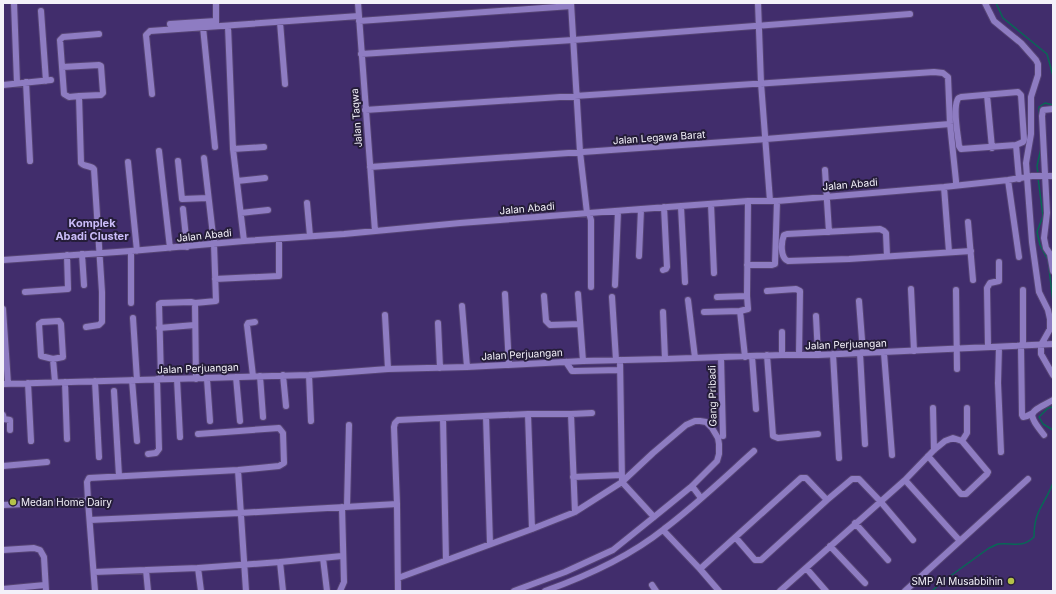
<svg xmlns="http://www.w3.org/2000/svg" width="1056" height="594" font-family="Inter,sans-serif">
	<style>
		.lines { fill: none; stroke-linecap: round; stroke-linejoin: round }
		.stream { stroke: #086856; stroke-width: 1.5 }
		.minor-casing { stroke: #554374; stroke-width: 8 }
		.minor { stroke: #8e7cc2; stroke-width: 6 }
		.poi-dot { fill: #b5c249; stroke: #251d39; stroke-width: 1.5 }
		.labels { text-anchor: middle; stroke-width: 4; stroke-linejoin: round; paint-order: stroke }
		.street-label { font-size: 10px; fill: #f3f1f9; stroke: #251d39 }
		.poi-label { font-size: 10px; fill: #f3f1f9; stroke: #251d39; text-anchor: start }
		.neighbourhood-label { font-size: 11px; font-weight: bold; fill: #cabcf8; stroke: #251d39 }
	</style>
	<rect width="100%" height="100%" fill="#412d6c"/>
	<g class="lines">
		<!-- stream -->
		<path class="stream" d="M996,3L1003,18L1047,54L1053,76
			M1038,174L1037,166L1041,148L1039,107L1045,103L1053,105
			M1038,178L1043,216L1037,232L1040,245L1048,260L1053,302
			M1053,407L1048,408L1039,417L1043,424L1053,430
			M932,591L942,582L989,548C992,547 995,545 998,544C1013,542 1021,549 1034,537C1034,510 1044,506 1053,483"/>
		<!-- minor casing -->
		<g class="minor-casing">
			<path id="minor" d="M14,3L17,83
				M358,3L375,231
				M571,3L580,152L587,213
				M758,3L761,83L770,201
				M985,3L994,21L1021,43L1036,60L1038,64V75L1031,97V134L1026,163L1027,177L1032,242L1039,292L1048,310L1050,319V329L1041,345V354L1053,375
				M41,11L46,81
				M359,21L571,6
				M280,22L285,84
				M216,23V3
				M170,24L216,21
				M228,26L233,149L244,241
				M203,27L215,147
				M361,54L573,40L910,14
				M62,67L99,65L101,66L103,93L101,95L79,96
				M26,82L30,161
				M3,85L51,80
				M152,94L146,35L150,31L359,16
				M987,95L992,148
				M1053,109L1043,110L1042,116L1047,213L1044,238L1046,248L1050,254L1053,271
				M365,110L934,72L943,73L948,77L950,124L956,181V185
				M1016,145L961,149L959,146C958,134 953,112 957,101C958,98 958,98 961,97L1018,92L1021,95L1024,139L1023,142L1016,145L1019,179
				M233,149L264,147
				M159,151L170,248
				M178,161L182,199L208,198
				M128,162L137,251
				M370,167L766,139L950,124
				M825,170L829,232
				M1008,180L1019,257
				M237,181L265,178
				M944,187L949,252
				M307,203L310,236
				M711,204L714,273
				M681,207L685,282
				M183,209L187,247
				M241,213L268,210
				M589,213L591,220V287
				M968,222L973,280
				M131,251V303
				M82,254L84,285
				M639,256L641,209
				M887,256L886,233L884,231L880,229L787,234L784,235C781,242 780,258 788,261L849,259L971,251
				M3,260L131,251L244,241L344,234L460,223L641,209L748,201H777L944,187L1008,180L1032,176H1053
				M747,265H772L775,264L777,201
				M663,270L666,269L667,267L664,207
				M215,279L279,276V239
				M615,285L618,211
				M911,289L914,351
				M956,290L957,369
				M1023,290V345
				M767,291L796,289L800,291L799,355
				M25,292L68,289L67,255
				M505,294L509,365
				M578,294L583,361
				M544,296L546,321L550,325L580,324
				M612,297L616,360
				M717,297L747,296
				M688,300L695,358
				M859,301L863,353
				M195,303L196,379
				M462,306L467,367
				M3,309L8,384
				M740,311L745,357
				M663,312L665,359
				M704,312L740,311L748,309L747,296L748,201
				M385,315L388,369
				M816,316L818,355
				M133,318L137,380
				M59,321L61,324L63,357L53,359L41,356L39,324L42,322Z
				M438,323L440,368
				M86,327L99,325L102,322V292L94,169C90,165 84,167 81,163L79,96L69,97L64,94L60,40L63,37L99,34
				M159,328L195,325
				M782,332V355
				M1021,345L1022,415L1023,417L1027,416L1033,413
				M988,347L987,288L990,283L999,281V262
				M999,347L998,383L1001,452
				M860,353L865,444
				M884,353L892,455
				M833,354L839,458
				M767,355L773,436L778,438L818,434
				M752,356L756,409
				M721,357L723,436
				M53,359L55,382
				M620,360L622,482L654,517
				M566,362L572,371H574L620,370
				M283,375L286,406
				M309,375L311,421
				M253,376L247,325L248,323L255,322
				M260,376L263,417
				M236,377L240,421
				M161,379L159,304L161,303L191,302L195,303L216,301L214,244L204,158
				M177,379L180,437
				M207,379L210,421
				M132,380L137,441
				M95,381L99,457
				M65,382L67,439
				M28,383L31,441
				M3,384L309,375L388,369L467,367L583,361L665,359L782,355H818L1053,344
				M114,391L119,476
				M933,408L934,450
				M528,414L532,529
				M571,414L592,413
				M3,415L4,419L10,420V430
				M486,416L490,544
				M443,418L446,560
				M1044,435C1025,411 1030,413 1053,400
				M148,454L156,453L159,449L157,379
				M928,456L961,494H966L987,474L988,472L962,441
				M3,466L47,462
				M238,470L246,591
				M573,477L622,475
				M905,480L960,541
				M692,486L701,498
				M3,505L88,501
				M347,506L349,425
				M90,520L240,513L397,504
				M855,523L888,560
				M663,530L700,569L719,591
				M736,538L755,560H761L827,500L852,479H859L880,501L913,540
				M830,546L865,583
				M3,550L34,548L40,550L44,557L46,591
				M323,558L327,591
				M198,568L201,591
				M806,568L826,591
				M700,569L801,478H806L827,500
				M146,570L148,591
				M94,572L198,568L280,562
				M398,578L532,529L575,512L622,482L653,453L686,425L695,421H700L706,422L712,428L718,438L719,444V454L717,461L692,486L654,517L613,550L565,572L514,591
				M652,585L656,591
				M3,589L45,585
				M95,591L88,501L87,482L89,478L238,470L279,466L284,463L283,433L279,428L198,434
				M283,591L280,562L342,556
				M340,591L344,582L342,507
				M398,591L397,504L394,427L395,423L398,420L528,414H571L575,512
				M545,591C587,576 629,557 664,529C696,505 725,477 754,451
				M780,591L905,480L934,450L945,441L953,438L962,441L967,433V408
				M905,591L1028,479"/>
		</g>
		<!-- minor -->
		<use href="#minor" class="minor"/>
	</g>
	<!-- markers -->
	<g class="poi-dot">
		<circle cx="13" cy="502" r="4"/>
		<circle cx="1011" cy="581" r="4"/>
	</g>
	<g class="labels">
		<!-- street labels -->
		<g class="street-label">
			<text transform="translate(356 118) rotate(-94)" y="4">Jalan Taqwa</text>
			<text transform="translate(659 137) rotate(-4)" y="4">Jalan Legawa Barat</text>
			<text transform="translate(850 184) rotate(-5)" y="4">Jalan Abadi</text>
			<text transform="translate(527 208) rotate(-5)" y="4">Jalan Abadi</text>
			<text transform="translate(204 235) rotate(-6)" y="4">Jalan Abadi</text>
			<text transform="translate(846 344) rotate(-2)" y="4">Jalan Perjuangan</text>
			<text transform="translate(522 354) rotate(-3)" y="4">Jalan Perjuangan</text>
			<text transform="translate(198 368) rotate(-2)" y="4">Jalan Perjuangan</text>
			<text transform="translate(712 396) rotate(-91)" y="4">Gang Pribadi</text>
		</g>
		<!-- poi labels -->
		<g class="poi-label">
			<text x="21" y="506">Medan Home Dairy</text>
			<text x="1003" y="585" text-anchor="end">SMP Al Musabbihin</text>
		</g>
		<!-- neighbourhood labels -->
		<g class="neighbourhood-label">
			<text x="92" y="227">Komplek<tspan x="92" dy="13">Abadi Cluster</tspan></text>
		</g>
	</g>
	<!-- border -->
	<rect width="1056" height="594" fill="none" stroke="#f3f1f9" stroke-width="8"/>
</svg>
